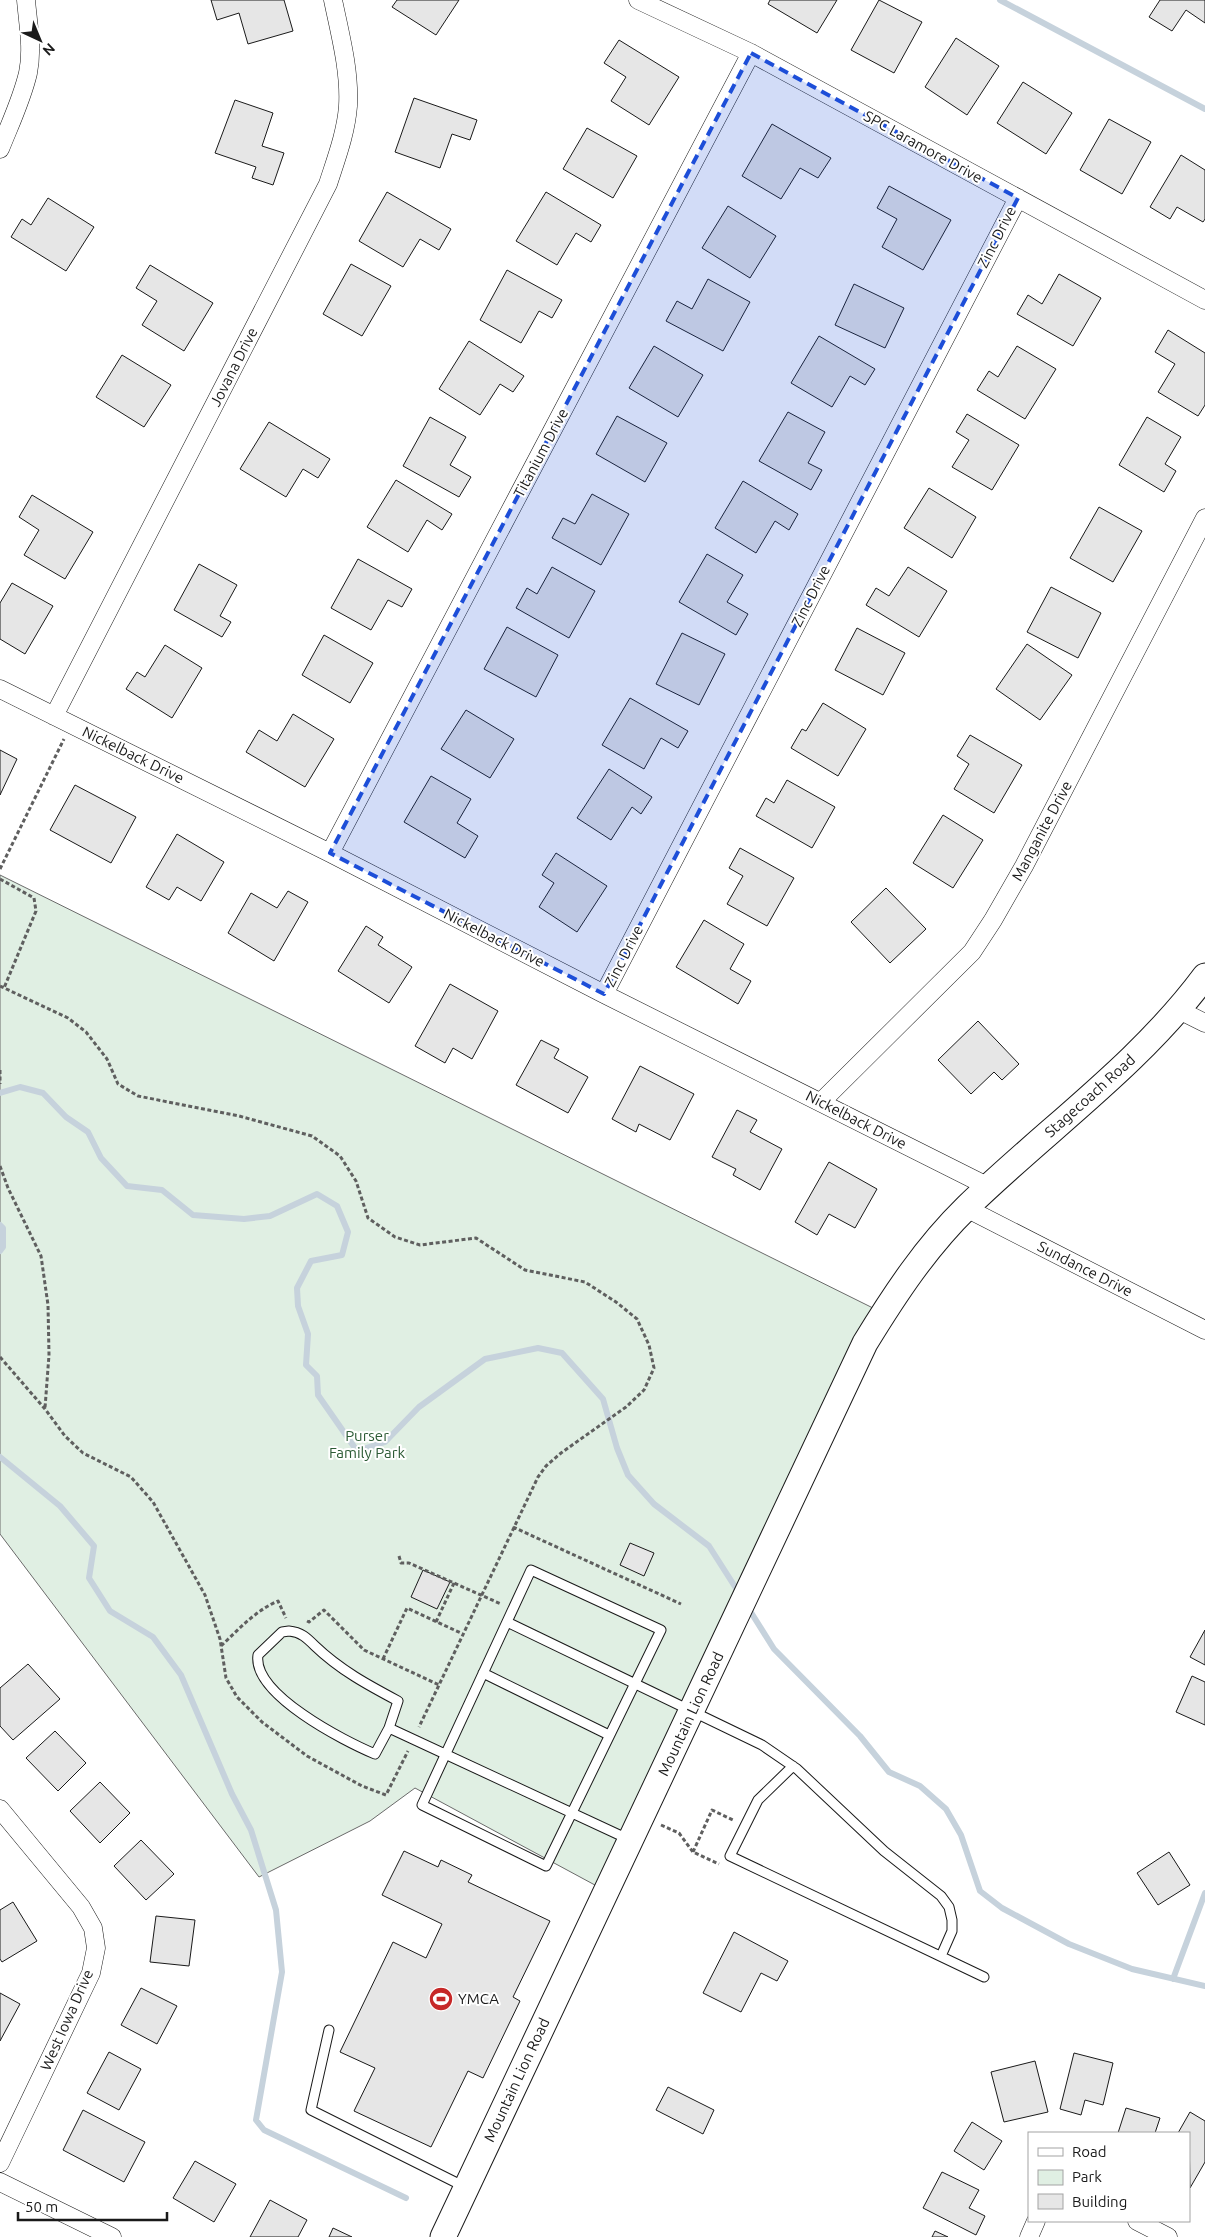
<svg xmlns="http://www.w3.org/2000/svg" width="1205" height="2237" font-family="Ubuntu,sans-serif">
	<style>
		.green { fill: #e0efe3; stroke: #6a6a6a }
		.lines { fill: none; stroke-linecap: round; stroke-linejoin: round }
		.stream { stroke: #c6d2dc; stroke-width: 6 }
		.building { fill: #e6e6e6; stroke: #1a1a1a }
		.lane-casing { stroke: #1a1a1a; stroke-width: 11 }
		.street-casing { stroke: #1a1a1a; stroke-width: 19 }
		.secondary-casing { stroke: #1a1a1a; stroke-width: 27 }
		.path { stroke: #5f5f5f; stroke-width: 3; stroke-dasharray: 4 2.5; stroke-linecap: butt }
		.lane { stroke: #fff; stroke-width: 9 }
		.street { stroke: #fff; stroke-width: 18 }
		.secondary { stroke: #fff; stroke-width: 25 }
		.marked { fill: #1d4ed8; fill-opacity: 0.2; stroke: #1d4ed8; stroke-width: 4; stroke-dasharray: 10 6; stroke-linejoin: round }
		.labels { text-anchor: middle; stroke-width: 4; stroke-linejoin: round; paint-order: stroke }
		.street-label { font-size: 15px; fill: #1a1a1a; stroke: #fff }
		.park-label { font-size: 15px; fill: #2b5a34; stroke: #fff }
		.poi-label { font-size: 15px; fill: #1a1a1a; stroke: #fff; text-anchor: start }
	</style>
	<rect width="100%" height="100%" fill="#fff"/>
	<!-- green -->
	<path class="green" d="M0,875L883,1313L606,1891L415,1788L370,1821L259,1877L0,1534Z"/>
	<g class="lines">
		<!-- stream -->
		<path class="stream" d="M1000,0L1205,109
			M0,1093L20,1087L43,1093L66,1117L88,1132L101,1158L127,1186L162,1190L193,1215L244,1219L270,1216L317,1194L337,1206L348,1232L342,1255L311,1261L297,1288L298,1306L308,1334L306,1365L317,1376L318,1395L357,1451L385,1442L419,1407L485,1359L538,1348L562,1353L603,1399L617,1448L628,1475L654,1504L709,1546L739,1593
			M0,1225L3,1228V1247L0,1251
			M0,1457L60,1506L94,1546L89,1578L110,1611L153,1637L181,1675L232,1794L251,1830L276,1910L282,1972L256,2120L264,2130L406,2198
			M747,1606L774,1649L860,1736L889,1772L920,1786L946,1809L961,1835L980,1891L1002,1908L1069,1944L1132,1969L1205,1986
			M1173,1979L1205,1893"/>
	</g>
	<!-- building -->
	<path class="building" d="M211,0H284L293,31L248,44L239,13L217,20Z
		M397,0H459L436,35L392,7Z
		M770,0H837L817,33L768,4Z
		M879,0L922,22L894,73L851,50Z
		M1160,0H1205V23L1186,10L1172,31L1149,17Z
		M956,38L999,66L967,115L925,87Z
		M619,40L679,77L649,125L611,101L626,77L604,63Z
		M1023,82L1072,113L1046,154L997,123Z
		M414,98L477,120L470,140L452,134L440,168L395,152Z
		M235,100L273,113L262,146L284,153L273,185L252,178L256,167L215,153Z
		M1109,119L1151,142L1122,194L1080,170Z
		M772,124L831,158L818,178L800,168L781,199L742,176Z
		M587,128L637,156L613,198L563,169Z
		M1181,155L1205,170V219L1203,222L1177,207L1170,219L1150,207Z
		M889,186L951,220L923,270L882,247L897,219L877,208Z
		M387,192L451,229L439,250L420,239L403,267L359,241Z
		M546,192L601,225L591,242L576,233L557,265L516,241Z
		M48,198L94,227L66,271L11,237L22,219L31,225Z
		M728,206L776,236L750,278L702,248Z
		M351,264L391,286L362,336L323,314Z
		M150,265L213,303L184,351L142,325L157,301L136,288Z
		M507,270L562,300L552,318L539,311L521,343L480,320Z
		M1059,274L1101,298L1073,346L1017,314L1028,295L1042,304Z
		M708,279L750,302L723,351L666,321L677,301L692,309Z
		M854,284L904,308L885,348L835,325Z
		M1168,330L1205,353V405L1198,416L1158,392L1175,364L1155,352Z
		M819,336L875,369L865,385L850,376L832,407L791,383Z
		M469,341L524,376L513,392L500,384L480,415L439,389Z
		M654,346L703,375L678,417L629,388Z
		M1017,346L1056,369L1025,419L977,390L989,371L998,377Z
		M122,355L171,385L144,427L96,397Z
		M788,412L825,432L808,463L822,470L811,490L759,461Z
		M967,414L1019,445L992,490L952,467L969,440L956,432Z
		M617,416L667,443L645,482L596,454Z
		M430,417L466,437L450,465L471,477L459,497L403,466Z
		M1147,417L1181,437L1165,464L1176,471L1164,492L1119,465Z
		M269,422L330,459L318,478L303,469L286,497L240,469Z
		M396,480L452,514L442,530L427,520L408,552L367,527Z
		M743,481L798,514L789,530L775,521L756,553L715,528Z
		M929,488L976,517L952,558L904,528Z
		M592,494L629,514L601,565L552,538L563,518L575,524Z
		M32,495L93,532L65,579L24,555L39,530L19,517Z
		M1099,507L1142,531L1113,582L1070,558Z
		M707,554L743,575L727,602L748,614L736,635L679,602Z
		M358,559L412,589L402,607L388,600L371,630L331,608Z
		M199,564L237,585L220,616L231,622L222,637L174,610Z
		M552,567L595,591L569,638L516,608L527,588L537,594Z
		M908,567L947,591L919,637L866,605L876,588L889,596Z
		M12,583L53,606L25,654L0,639V603Z
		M1051,587L1101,613L1078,658L1027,632Z
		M507,627L558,655L536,697L484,669Z
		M857,628L905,653L883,695L835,670Z
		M682,633L725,654L699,705L656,684Z
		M324,635L373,663L350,703L302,675Z
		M1027,644L1072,675L1040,720L996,689Z
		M165,645L202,668L172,718L126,689L137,672L145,677Z
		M630,698L688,731L678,748L661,738L644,769L602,745Z
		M823,703L866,729L838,776L791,748L802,729L806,731Z
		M466,710L514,739L490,778L441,749Z
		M293,714L334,739L305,787L246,752L259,730L277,741Z
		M970,735L1022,765L994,813L954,789L969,764L957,756Z
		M0,750L17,759L0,795Z
		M609,769L652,797L641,814L632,807L611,840L577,818Z
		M431,776L471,799L457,823L478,836L465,858L404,822Z
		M787,780L835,807L812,848L756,816L766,798L774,803Z
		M75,785L136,817L111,863L50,830Z
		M943,815L983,840L953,888L913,863Z
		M177,834L224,862L201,901L177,887L169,900L146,887Z
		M740,848L794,878L767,926L727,904L743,876L729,868Z
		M556,853L607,886L577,932L539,907L554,883L542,875Z
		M886,888L926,929L890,963L851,922Z
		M288,891L308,902L274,961L228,933L251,893L277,908Z
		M704,920L744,944L730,969L751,981L738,1004L676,967Z
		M366,926L383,937L378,945L412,967L389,1003L338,971Z
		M450,984L498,1011L472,1059L453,1048L445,1063L415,1046Z
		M978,1021L1019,1064L1002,1080L994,1072L971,1094L938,1060Z
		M541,1040L559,1049L554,1058L588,1077L568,1113L516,1085Z
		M640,1066L694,1094L670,1140L639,1124L636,1132L612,1119Z
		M737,1110L757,1120L750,1132L782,1149L760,1190L733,1175L736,1169L712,1157Z
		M829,1162L877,1189L855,1228L829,1214L817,1235L795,1222Z
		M630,1543L654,1553L644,1576L620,1565Z
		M423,1570L450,1582L437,1609L411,1597Z
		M1205,1630V1665L1190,1657Z
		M28,1664L60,1699L13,1740L0,1726V1688Z
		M1192,1676L1205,1682V1725L1176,1712Z
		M55,1731L86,1763L58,1791L26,1758Z
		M100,1782L130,1813L100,1843L70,1811Z
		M141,1840L174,1874L146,1900L114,1866Z
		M404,1851L438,1867L441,1860L472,1875L468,1882L550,1921L513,1997L520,2001L483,2078L468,2071L431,2147L354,2111L375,2068L340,2052L393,1942L426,1958L442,1924L382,1895Z
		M1169,1852L1190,1885L1158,1905L1137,1873Z
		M13,1902L37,1941L2,1962L0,1959V1910Z
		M156,1916L195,1920L189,1966L150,1962Z
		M734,1932L788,1961L777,1981L761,1973L741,2012L703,1993Z
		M141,1988L177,2006L157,2044L121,2025Z
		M0,1993L20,2004L0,2041Z
		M109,2052L141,2069L119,2110L87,2093Z
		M1074,2053L1113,2063L1103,2105L1085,2100L1081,2115L1060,2109Z
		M1035,2061L1048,2112L1004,2122L991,2072Z
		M668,2087L714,2110L703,2134L656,2110Z
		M1126,2108L1160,2118L1155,2133H1118Z
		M83,2110L145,2142L124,2182L63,2150Z
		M1190,2112L1205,2121V2162L1190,2188L1189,2133H1178Z
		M972,2122L1002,2141L984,2170L954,2151Z
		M195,2161L236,2184L214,2222L173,2198Z
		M942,2172L979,2190L969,2208L985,2216L976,2235L923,2208Z
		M270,2200L307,2220L298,2237H250Z
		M333,2228L352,2237H329Z
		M935,2231L948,2237H932Z"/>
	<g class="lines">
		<!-- lane casing -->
		<g class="lane-casing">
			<path id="lane" d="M531,1570L661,1630L546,1866L422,1805Z
				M507,1622L762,1745L797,1769L884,1851L941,1896L949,1907L952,1920V1931L941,1956
				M289,1631C301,1632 307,1638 315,1646C340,1670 368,1685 398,1701L389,1728L375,1754C344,1741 252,1694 258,1655L282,1632Z
				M483,1673L609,1735
				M389,1728L628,1839
				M793,1766L758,1800L730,1856L984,1977
				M329,2030L311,2110L465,2187"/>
		</g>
		<!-- street casing -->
		<g class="street-casing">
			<path id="street" d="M638,0L751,53L1205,300
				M0,149C10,124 22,99 28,73C33,49 28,24 26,0
				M0,689L330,853L604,994L989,1187
				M54,716L328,184C336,159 346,133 348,106C350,71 340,34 333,0
				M330,853L751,53
				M604,994L1018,198
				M1179,1010L1205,1023
				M821,1102L972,952L993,920L1024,866L1205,518
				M966,1208L1205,1330
				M0,1809L81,1907L93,1928L96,1948L91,1973L0,2163
				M0,2182L112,2237
				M1137,2221L1168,2237
				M1029,2237L1036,2221"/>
		</g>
		<!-- secondary casing -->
		<g class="secondary-casing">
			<path id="secondary" d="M443,2237L865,1343C895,1294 926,1247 967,1207C1046,1130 1139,1065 1205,976"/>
		</g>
		<!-- path -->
		<path class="path" d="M0,869L64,739
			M0,879L34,898L36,911L4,988
			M0,986L68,1018L86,1032L107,1059L118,1084L138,1096L239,1116L312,1136L340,1156L356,1181L368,1218L395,1237L420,1245L476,1238L525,1270L585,1282L616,1302L637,1319L649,1345L654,1368L644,1390L626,1407L561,1453L546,1466L538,1477L419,1727
			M0,1070V1084
			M0,1166L8,1188L41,1256L48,1305L49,1355L45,1408
			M0,1357L45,1409L65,1436L83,1453L131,1477L153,1502L205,1595L220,1639L226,1678L237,1697L262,1722L307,1756L362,1786L386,1795L408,1751
			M513,1527L681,1604
			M399,1556L401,1563H409L501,1604
			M307,1621L309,1622L324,1610L364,1650L439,1685
			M436,1622L454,1583
			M221,1646C239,1629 255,1611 278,1601L286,1618
			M383,1659L407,1608L463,1634
			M661,1825L679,1833L693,1852L719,1864
			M693,1852L712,1810L733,1820"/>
		<!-- lane -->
		<use href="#lane" class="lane"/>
		<!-- street -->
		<use href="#street" class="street"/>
		<!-- secondary -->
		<use href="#secondary" class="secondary"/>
	</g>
	<!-- marked area -->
	<path class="marked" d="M751,53L1018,198L604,994L330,853Z"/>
	<!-- icons -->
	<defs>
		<g id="stadium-disc" transform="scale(1.25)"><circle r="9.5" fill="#c62828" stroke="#fff"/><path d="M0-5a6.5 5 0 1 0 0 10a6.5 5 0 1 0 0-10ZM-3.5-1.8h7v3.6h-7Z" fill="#fff"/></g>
	</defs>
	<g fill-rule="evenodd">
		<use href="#stadium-disc" x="441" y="1999"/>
	</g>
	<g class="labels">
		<!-- street labels -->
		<g class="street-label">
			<text transform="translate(923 147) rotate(29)" y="5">SPC Laramore Drive</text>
			<text transform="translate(997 237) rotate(-63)" y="5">Zinc Drive</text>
			<text transform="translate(234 367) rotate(-63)" y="5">Jovana Drive</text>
			<text transform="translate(541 453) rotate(-62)" y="5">Titanium Drive</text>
			<text transform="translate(811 596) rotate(-63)" y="5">Zinc Drive</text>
			<text transform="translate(133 755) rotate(26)" y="5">Nickelback Drive</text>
			<text transform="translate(1042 831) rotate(-62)" y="5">Manganite Drive</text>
			<text transform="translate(494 938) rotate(27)" y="5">Nickelback Drive</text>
			<text transform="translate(624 956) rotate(-63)" y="5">Zinc Drive</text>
			<text transform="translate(1090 1096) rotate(-42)" y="5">Stagecoach Road</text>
			<text transform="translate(856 1120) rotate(27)" y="5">Nickelback Drive</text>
			<text transform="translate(1085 1269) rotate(27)" y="5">Sundance Drive</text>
			<text transform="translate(691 1714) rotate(-65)" y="5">Mountain Lion Road</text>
			<text transform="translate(67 2020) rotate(-66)" y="5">West Iowa Drive</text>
			<text transform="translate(517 2080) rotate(-65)" y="5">Mountain Lion Road</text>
		</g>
		<!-- park labels -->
		<g class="park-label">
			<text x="367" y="1441">Purser<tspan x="367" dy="17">Family Park</tspan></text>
		</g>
		<!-- poi labels -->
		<g class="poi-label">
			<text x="458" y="2004">YMCA</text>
		</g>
	</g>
	<!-- legend -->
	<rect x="1028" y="2132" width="162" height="90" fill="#ffffff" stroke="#a3a3a3"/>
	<rect x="1038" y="2148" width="25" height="8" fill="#ffffff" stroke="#a3a3a3"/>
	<text x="1072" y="2157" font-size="15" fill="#1a1a1a">Road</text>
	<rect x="1038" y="2170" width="25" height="15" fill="#e0efe3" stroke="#a3a3a3"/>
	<text x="1072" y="2182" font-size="15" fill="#1a1a1a">Park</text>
	<rect x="1038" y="2194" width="25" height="15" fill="#e6e6e6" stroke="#a3a3a3"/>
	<text x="1072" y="2207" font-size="15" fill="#1a1a1a">Building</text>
	<!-- north arrow -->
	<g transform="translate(40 40) rotate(136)" stroke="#ffffff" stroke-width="4" paint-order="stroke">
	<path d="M0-4L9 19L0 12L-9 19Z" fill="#1a1a1a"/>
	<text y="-8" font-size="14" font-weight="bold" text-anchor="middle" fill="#1a1a1a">N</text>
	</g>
	<!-- scale -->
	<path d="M18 2212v8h149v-8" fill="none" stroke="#1a1a1a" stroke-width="2.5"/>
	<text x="25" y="2212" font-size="15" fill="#1a1a1a" stroke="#ffffff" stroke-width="4" paint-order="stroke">50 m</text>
</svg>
